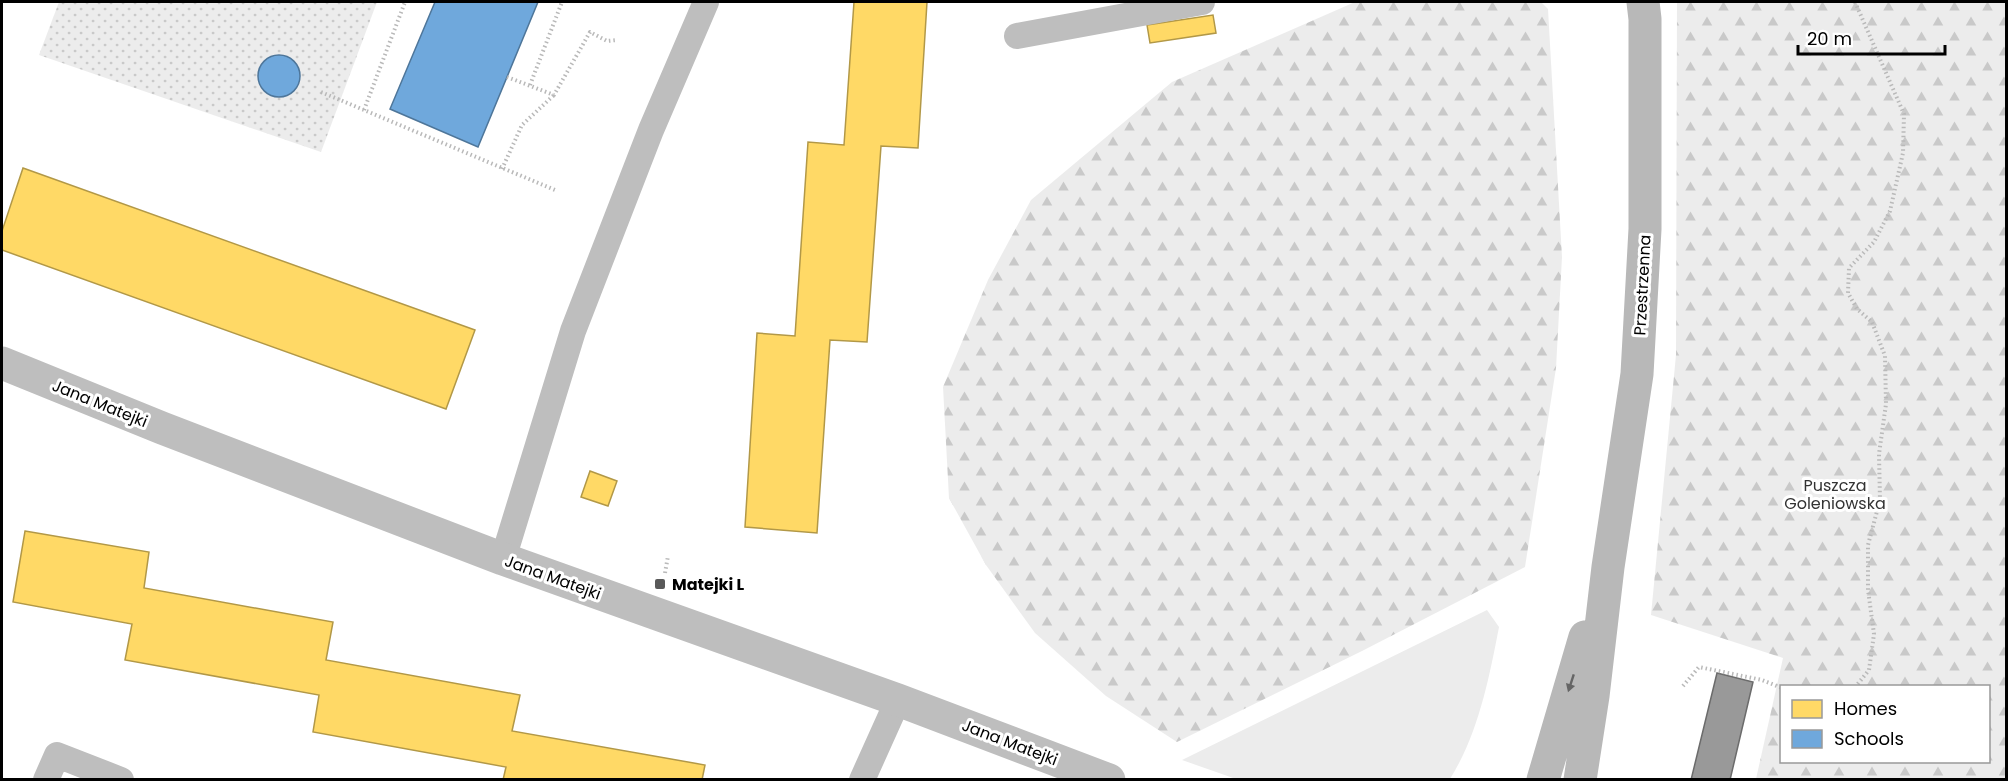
<svg xmlns="http://www.w3.org/2000/svg" width="2008" height="781" font-family="Poppins,sans-serif">
	<style>
		.green { fill: #ececec }
		.forest { fill: url(#forest-firs); fill-rule: evenodd }
		.park { fill: url(#park-dots) }
		.homes { fill: #ffd966; stroke: #b29847; stroke-width: 1.5 }
		.schools { fill: #6fa8dc; stroke: #4e769a; stroke-width: 1.5 }
		.industry { fill: #999; stroke: #6b6b6b; stroke-width: 1.5 }
		.lines { fill: none; stroke-linecap: round; stroke-linejoin: round }
		.path { stroke: #b9b9b9; stroke-width: 4; stroke-dasharray: 1.5 3; stroke-linecap: butt }
		.lane { stroke: #bebebe; stroke-width: 26 }
		.street { stroke: #bebebe; stroke-width: 33 }
		.secondary { stroke: #b8b8b8; stroke-width: 33 }
		.oneway { fill: #656565 }
		.poi-dot { fill: #595959; stroke: #fff; stroke-width: 2 }
		.labels { text-anchor: middle; stroke-width: 6; stroke-linejoin: round; paint-order: stroke }
		.street-label { font-size: 16px; fill: #000; stroke: #fff }
		.park-label { font-size: 16px; fill: #333; stroke: #fff }
		.poi-label { font-size: 16px; font-weight: bold; fill: #000; stroke: #fff; text-anchor: start }
	</style>
	<defs>
		<pattern id="forest-firs" width="22" height="20" patternUnits="userSpaceOnUse" patternTransform="scale(1.5)"><rect width="22" height="20" fill="#ececec"/><path d="M5 1l3.5 6h-7zM16 11l3.5 6h-7z" fill="#c9c9c9"/></pattern>
		<pattern id="park-dots" width="8" height="8" patternUnits="userSpaceOnUse" patternTransform="scale(1.5)"><rect width="8" height="8" fill="#ececec"/><path d="M2 2h.1M6 6h.1" fill="none" stroke="#c9c9c9" stroke-width="1.8" stroke-linecap="round"/></pattern>
	</defs>
	<rect width="100%" height="100%" fill="#fff"/>
	<!-- green -->
	<path class="green" d="M1487,610L1499,627C1489,679 1478,734 1450,779H1236L1182,760Z"/>
	<!-- forest -->
	<path class="forest" d="M1355,2H1541L1548,9L1562,257L1556,368L1525,567L1362,651L1177,742L1106,696L1035,633L986,565L949,498L943,387L988,280L1031,200L1172,82Z
		M1677,2H2006V779H1756L1783,658L1651,615L1676,355ZM1782,686H1988V762H1782Z"/>
	<!-- park -->
	<path class="park" d="M59,2H377L321,152L39,55Z"/>
	<!-- homes -->
	<path class="homes" d="M854,2H927L918,148L881,146L867,342L830,340L817,533L745,527L757,333L795,336L808,142L844,145Z
		M1213,15L1216,33L1150,43L1147,25Z
		M23,168L475,330L446,409L2,250V231Z
		M590,471L617,481L608,506L581,497Z
		M25,531L149,552L144,588L333,622L326,660L520,695L512,731L705,765L702,780H503L506,767L313,732L319,695L125,660L132,624L13,602Z"/>
	<!-- schools -->
	<path class="schools" d="M435,2H538L478,147L390,109Z
		M258 76a21 21 0 1 1 42 0a21 21 0 1 1-42 0Z"/>
	<!-- industry -->
	<path class="industry" d="M1717,673L1753,682L1730,780H1691Z"/>
	<g class="lines">
		<!-- path -->
		<path class="path" d="M1855,2L1904,114L1903,153L1890,211L1874,242L1849,268L1848,293L1857,309L1872,322L1885,356L1886,404L1879,454L1880,500L1868,545V590L1874,634L1869,670L1856,686
			M507,77L554,95L590,32L607,41L617,40
			M530,85L562,2
			M321,92L555,190
			M364,110L405,2
			M502,169L522,125L554,95
			M665,573L668,556
			M1683,686L1699,667L1762,680L1782,688"/>
		<!-- lane -->
		<path class="lane" d="M1017,36L1202,2
			M503,559L573,331L651,130L706,2
			M46,780L57,755L121,780
			M862,780L898,700"/>
		<!-- street -->
		<path class="street" d="M2,363L162,428L503,559L898,700L1109,780"/>
		<!-- secondary -->
		<path class="secondary" d="M1543,780L1585,637
			M1580,780L1593,696L1608,567L1637,374L1645,229V19L1643,2"/>
	</g>
	<!-- one-way arrows -->
	<defs><path id="oneway-solid" d="M-6-.8H1V-3.2L6.5 0L1 3.2V.8H-6Z" transform="scale(1.5)"/></defs>
	<use class="oneway" href="#oneway-solid" transform="translate(1571 683) rotate(108)"/>
	<!-- markers -->
	<rect class="poi-dot" x="654" y="578" width="12" height="12" rx="3"/>
	<g class="labels">
		<!-- street labels -->
		<g class="street-label">
			<text transform="translate(1642 285) rotate(-87)" y="6">Przestrzenna</text>
			<text transform="translate(100 403) rotate(22)" y="6">Jana Matejki</text>
			<text transform="translate(553 577) rotate(20)" y="6">Jana Matejki</text>
			<text transform="translate(1010 742) rotate(21)" y="6">Jana Matejki</text>
		</g>
		<!-- park labels -->
		<g class="park-label">
			<text x="1835" y="491">Puszcza<tspan x="1835" dy="18">Goleniowska</tspan></text>
		</g>
		<!-- poi labels -->
		<g class="poi-label">
			<text x="672" y="590">Matejki L</text>
		</g>
	</g>
	<!-- border -->
	<rect width="2008" height="781" fill="none" stroke="#000000" stroke-width="6"/>
	<!-- legend -->
	<rect x="1780" y="685" width="210" height="78" fill="#ffffff" stroke="#999999" stroke-width="1.5"/>
	<rect x="1792" y="700" width="30" height="18" fill="#ffd966" stroke="#999999" stroke-width="1.5"/>
	<text x="1834" y="715" font-size="18" fill="#000000">Homes</text>
	<rect x="1792" y="730" width="30" height="18" fill="#6fa8dc" stroke="#999999" stroke-width="1.5"/>
	<text x="1834" y="745" font-size="18" fill="#000000">Schools</text>
	<!-- scale -->
	<path d="M1798 45v9h147v-9" fill="none" stroke="#000000" stroke-width="3"/>
	<text x="1807" y="45" font-size="18" fill="#000000" stroke="#ffffff" stroke-width="4.5" paint-order="stroke">20 m</text>
</svg>
